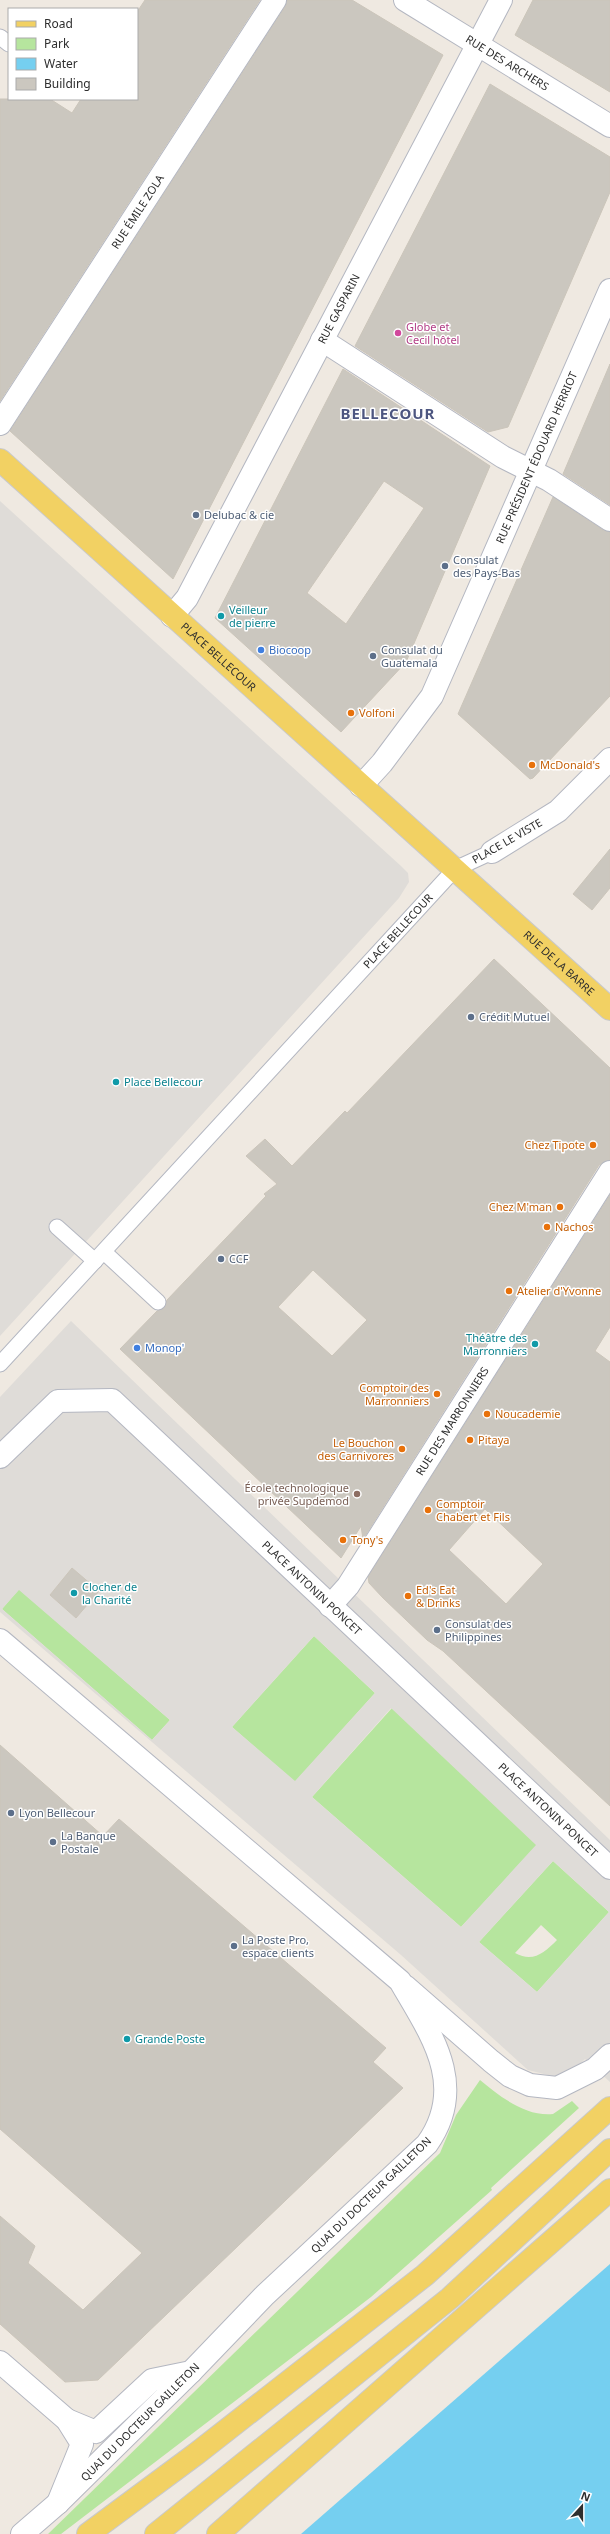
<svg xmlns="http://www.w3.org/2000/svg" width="610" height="2534" font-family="'Noto Sans',sans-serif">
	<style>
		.green { fill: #b6e59e; fill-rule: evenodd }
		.plaza { fill: #dfdcd8; fill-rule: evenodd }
		.water { fill: #75cff0 }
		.building { fill: #cbc7bf; stroke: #cbc5ba; fill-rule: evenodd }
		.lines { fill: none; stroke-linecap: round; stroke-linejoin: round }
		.lane-casing { stroke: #b4b7c1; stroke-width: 17 }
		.street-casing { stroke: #b4b7c1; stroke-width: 24 }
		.secondary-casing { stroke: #b4b7c1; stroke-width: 24 }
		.primary-casing { stroke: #c9c9c9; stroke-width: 24 }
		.lane { stroke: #fff; stroke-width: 15 }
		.street { stroke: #fff; stroke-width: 22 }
		.secondary { stroke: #fff; stroke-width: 22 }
		.primary { stroke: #f2d163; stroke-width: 22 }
		.hotel-dot { fill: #d1479c; stroke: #fff; stroke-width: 1.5 }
		.service-dot { fill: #5c6f8a; stroke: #fff; stroke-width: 1.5 }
		.culture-dot { fill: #0f9aa8; stroke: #fff; stroke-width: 1.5 }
		.shop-dot { fill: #3f7fe0; stroke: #fff; stroke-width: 1.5 }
		.food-dot { fill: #e8710a; stroke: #fff; stroke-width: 1.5 }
		.education-dot { fill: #8d6e63; stroke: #fff; stroke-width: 1.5 }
		.labels { text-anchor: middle; stroke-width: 3; stroke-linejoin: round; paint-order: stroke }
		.street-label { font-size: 11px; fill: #2e2e2e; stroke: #fff }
		.hotel-label { font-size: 11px; fill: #b23c85; stroke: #fff; text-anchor: start }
		.service-label { font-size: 11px; fill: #4e5e75; stroke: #fff; text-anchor: start }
		.culture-label { font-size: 11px; fill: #0d838f; stroke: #fff; text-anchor: start }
		.shop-label { font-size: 11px; fill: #366cbe; stroke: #fff; text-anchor: start }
		.food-label { font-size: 11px; fill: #c56008; stroke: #fff; text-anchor: start }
		.education-label { font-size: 11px; fill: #785e54; stroke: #fff; text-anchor: end }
		.district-label { font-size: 15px; font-weight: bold; letter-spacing: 1px; fill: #4d5680; stroke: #fff }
	</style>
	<rect width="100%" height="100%" fill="#efe9e1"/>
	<!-- green -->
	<path class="green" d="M19,1589L170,1720L152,1740L2,1609Z
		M314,1636L375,1693L295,1782L232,1727Z
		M392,1708L537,1845L461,1927L312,1797Z
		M553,1861L609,1912L537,1992L479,1942ZM541,1925L557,1940C544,1953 533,1963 515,1953Z
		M480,2080C499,2096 526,2117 553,2114L572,2101L579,2108L491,2188L492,2190L371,2297L61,2534H48L440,2153L456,2115Z"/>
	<!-- plaza -->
	<path class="plaza" d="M0,501L401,866L408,873L409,882L399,898L0,1336Z
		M71,1321L610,1840V2082L585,2059L576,2068L556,2077L528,2070L401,1955L0,1612V1397ZM72,1569L76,1618L50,1595ZM19,1590L170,1720L152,1740L2,1609ZM314,1636L375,1693L295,1781L232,1727ZM391,1708L536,1845L461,1927L312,1797ZM553,1861L609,1912L537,1992L479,1942Z"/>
	<!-- water -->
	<path class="water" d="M610,2264V2534H301Z"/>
	<!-- building -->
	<path class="building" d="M145,0H260L0,401V99H50L72,113L81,99H137V12Z
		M287,0H352L443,55L173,579L10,431L285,7Z
		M533,0H610V92L515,35Z
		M490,84L610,157V192L508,427L488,432L355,346Z
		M610,364V505L563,474Z
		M343,369L490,466L406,662L341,732L215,618ZM384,481L424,508L346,624L307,593Z
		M553,497L603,530L610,532V696L533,778L530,779L458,714Z
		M610,849V888L592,910L573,894Z
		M494,959L610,1068V1160L599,1165L363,1539L361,1526L341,1558L120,1349L157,1311L164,1308L167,1300L266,1196L264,1194L277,1184L246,1156L265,1139L292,1166L345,1111L347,1113ZM313,1270L367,1320L332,1356L278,1307Z
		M610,1195V1327L595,1351L610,1362V1806L443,1651L427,1640L383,1598L369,1583L368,1577ZM485,1509L543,1564L506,1604L449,1550Z
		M72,1568L99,1591L76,1618L50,1595Z
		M0,1745L103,1836L119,1819L386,2048L373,2062L403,2088L98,2380L65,2382L0,2324V2216L35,2246L28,2263L83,2310L142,2253L0,2129Z"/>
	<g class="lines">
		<!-- lane casing -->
		<g class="lane-casing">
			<g id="lane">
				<path d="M0,37L9,44"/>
				<path d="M57,1227L95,1261"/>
				<path d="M104,1252L158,1302"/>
				<path id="s1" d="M0,1364L455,869L492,852"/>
			</g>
		</g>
		<!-- street casing -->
		<g class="street-casing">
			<g id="street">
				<path id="s2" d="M405,0L610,126"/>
				<path d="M322,340L503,457L549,480L610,520"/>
				<path id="s3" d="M0,424L275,0"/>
				<path id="s4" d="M172,616L187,598L501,0"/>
				<path id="s5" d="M361,786L382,763L432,696L610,290"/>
				<path d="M492,852L558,811L610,759"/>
				<path id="s6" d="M0,1457L58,1401L112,1400L610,1868"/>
				<path id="s7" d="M330,1606L348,1586L610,1172"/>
				<path d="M405,1986L491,2061L510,2076L530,2085L557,2088L595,2069L610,2055"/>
				<path d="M0,2362L67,2420L82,2444L58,2503"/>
				<path d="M67,2420L96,2432L152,2380L191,2372"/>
			</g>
		</g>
		<!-- secondary casing -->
		<g class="secondary-casing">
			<path id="secondary" d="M0,1640L400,1981C430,2033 469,2085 427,2144L265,2295L191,2372L58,2503L22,2534"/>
		</g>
		<!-- primary casing -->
		<g class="primary-casing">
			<g id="primary">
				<path id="s8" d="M0,460L610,1009"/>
				<path d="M88,2534L196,2454L425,2275L610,2108"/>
				<path d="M156,2534L450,2298L610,2150"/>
				<path d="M218,2534L610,2190"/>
			</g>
		</g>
		<!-- lane -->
		<use href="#lane" class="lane"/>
		<!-- street -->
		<use href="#street" class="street"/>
		<!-- secondary -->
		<use href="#secondary" class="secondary"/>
		<!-- primary -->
		<use href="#primary" class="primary"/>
	</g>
	<!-- markers -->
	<circle class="hotel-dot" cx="398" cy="333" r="4"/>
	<g class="service-dot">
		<circle cx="196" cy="515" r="4"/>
		<circle cx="445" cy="566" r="4"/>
		<circle cx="373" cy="656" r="4"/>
		<circle cx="471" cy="1017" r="4"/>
		<circle cx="221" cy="1259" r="4"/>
		<circle cx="437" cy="1630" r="4"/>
		<circle cx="11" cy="1813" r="4"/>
		<circle cx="53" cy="1842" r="4"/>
		<circle cx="234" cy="1946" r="4"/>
	</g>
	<g class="culture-dot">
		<circle cx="221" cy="616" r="4"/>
		<circle cx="116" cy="1082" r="4"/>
		<circle cx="535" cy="1344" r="4"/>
		<circle cx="74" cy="1593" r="4"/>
		<circle cx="127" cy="2039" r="4"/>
	</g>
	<g class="shop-dot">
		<circle cx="261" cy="650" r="4"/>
		<circle cx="137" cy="1348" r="4"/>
	</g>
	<g class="food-dot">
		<circle cx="351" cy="713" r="4"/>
		<circle cx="532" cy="765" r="4"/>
		<circle cx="593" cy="1145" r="4"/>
		<circle cx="560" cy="1207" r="4"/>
		<circle cx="547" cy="1227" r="4"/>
		<circle cx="509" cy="1291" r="4"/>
		<circle cx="437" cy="1394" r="4"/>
		<circle cx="487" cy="1414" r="4"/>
		<circle cx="470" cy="1440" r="4"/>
		<circle cx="402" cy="1449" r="4"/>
		<circle cx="428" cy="1510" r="4"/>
		<circle cx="343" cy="1540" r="4"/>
		<circle cx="408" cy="1596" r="4"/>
	</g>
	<circle class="education-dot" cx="357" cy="1494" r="4"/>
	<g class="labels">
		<!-- street labels -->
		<g class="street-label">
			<text dy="4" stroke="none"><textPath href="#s2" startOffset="120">RUE DES ARCHERS</textPath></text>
			<text dy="4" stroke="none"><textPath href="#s3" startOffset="253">RUE ÉMILE ZOLA</textPath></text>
			<text dy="4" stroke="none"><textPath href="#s4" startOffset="350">RUE GASPARIN</textPath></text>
			<text dy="4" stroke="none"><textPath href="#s5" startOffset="375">RUE PRÉSIDENT ÉDOUARD HERRIOT</textPath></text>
			<text dy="4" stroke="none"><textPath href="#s8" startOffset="294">PLACE BELLECOUR</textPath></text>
			<text transform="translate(507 841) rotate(-30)" y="4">PLACE LE VISTE</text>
			<text dy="4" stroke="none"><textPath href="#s1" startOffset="588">PLACE BELLECOUR</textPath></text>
			<text dy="4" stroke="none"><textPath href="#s8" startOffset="752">RUE DE LA BARRE</textPath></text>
			<text dy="4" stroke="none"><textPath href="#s7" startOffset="222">RUE DES MARRONNIERS</textPath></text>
			<text dy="4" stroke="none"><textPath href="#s6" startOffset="409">PLACE ANTONIN PONCET</textPath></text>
			<text dy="4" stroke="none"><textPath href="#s6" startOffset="733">PLACE ANTONIN PONCET</textPath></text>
			<text transform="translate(371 2195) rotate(-44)" y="4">QUAI DU DOCTEUR GAILLETON</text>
			<text transform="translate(140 2422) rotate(-45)" y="4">QUAI DU DOCTEUR GAILLETON</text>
		</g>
		<!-- hotel labels -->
		<g class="hotel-label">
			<text x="406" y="331">Globe et<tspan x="406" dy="13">Cecil hôtel</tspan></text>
		</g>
		<!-- service labels -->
		<g class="service-label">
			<text x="204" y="519">Delubac &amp; cie</text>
			<text x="453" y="564">Consulat<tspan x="453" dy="13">des Pays-Bas</tspan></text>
			<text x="381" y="654">Consulat du<tspan x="381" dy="13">Guatemala</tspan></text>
			<text x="479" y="1021">Crédit Mutuel</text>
			<text x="229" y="1263">CCF</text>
			<text x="445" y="1628">Consulat des<tspan x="445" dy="13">Philippines</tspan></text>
			<text x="19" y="1817">Lyon Bellecour</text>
			<text x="61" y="1840">La Banque<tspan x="61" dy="13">Postale</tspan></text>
			<text x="242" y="1944">La Poste Pro,<tspan x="242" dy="13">espace clients</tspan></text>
		</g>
		<!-- culture labels -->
		<g class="culture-label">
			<text x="229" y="614">Veilleur<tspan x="229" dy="13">de pierre</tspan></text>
			<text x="124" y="1086">Place Bellecour</text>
			<text x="527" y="1342" text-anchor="end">Théâtre des<tspan x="527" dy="13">Marronniers</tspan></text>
			<text x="82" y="1591">Clocher de<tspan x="82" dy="13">la Charité</tspan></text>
			<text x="135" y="2043">Grande Poste</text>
		</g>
		<!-- shop labels -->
		<g class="shop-label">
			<text x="269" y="654">Biocoop</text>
			<text x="145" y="1352">Monop'</text>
		</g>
		<!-- food labels -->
		<g class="food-label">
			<text x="359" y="717">Volfoni</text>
			<text x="540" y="769">McDonald's</text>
			<text x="585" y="1149" text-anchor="end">Chez Tipote</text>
			<text x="552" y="1211" text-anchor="end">Chez M'man</text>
			<text x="555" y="1231">Nachos</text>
			<text x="517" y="1295">Atelier d'Yvonne</text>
			<text x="429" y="1392" text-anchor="end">Comptoir des<tspan x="429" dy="13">Marronniers</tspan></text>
			<text x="495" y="1418">Noucademie</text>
			<text x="478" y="1444">Pitaya</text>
			<text x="394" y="1447" text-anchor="end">Le Bouchon<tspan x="394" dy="13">des Carnivores</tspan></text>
			<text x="436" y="1508">Comptoir<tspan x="436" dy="13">Chabert et Fils</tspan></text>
			<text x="351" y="1544">Tony's</text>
			<text x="416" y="1594">Ed's Eat<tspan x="416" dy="13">&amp; Drinks</tspan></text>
		</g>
		<!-- education labels -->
		<g class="education-label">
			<text x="349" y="1492">École technologique<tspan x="349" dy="13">privée Supdemod</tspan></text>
		</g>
		<!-- district labels -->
		<g class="district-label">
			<text x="388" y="419">BELLECOUR</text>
		</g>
	</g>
	<!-- legend -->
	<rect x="8" y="8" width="130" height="92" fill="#ffffff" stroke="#ababab"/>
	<rect x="16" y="21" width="20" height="6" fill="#f2d163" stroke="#ababab"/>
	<text x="44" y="28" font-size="12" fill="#2e2e2e">Road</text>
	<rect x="16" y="38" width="20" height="12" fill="#b6e59e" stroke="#ababab"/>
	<text x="44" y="48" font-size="12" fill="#2e2e2e">Park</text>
	<rect x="16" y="58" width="20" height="12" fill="#75cff0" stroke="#ababab"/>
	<text x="44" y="68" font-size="12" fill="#2e2e2e">Water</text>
	<rect x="16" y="78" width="20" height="12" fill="#cbc7bf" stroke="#ababab"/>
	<text x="44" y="88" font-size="12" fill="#2e2e2e">Building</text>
	<!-- north arrow -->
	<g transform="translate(582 2506) rotate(21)" stroke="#ffffff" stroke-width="3" paint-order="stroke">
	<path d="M0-3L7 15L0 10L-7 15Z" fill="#2e2e2e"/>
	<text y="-6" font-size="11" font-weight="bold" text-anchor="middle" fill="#2e2e2e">N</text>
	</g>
</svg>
